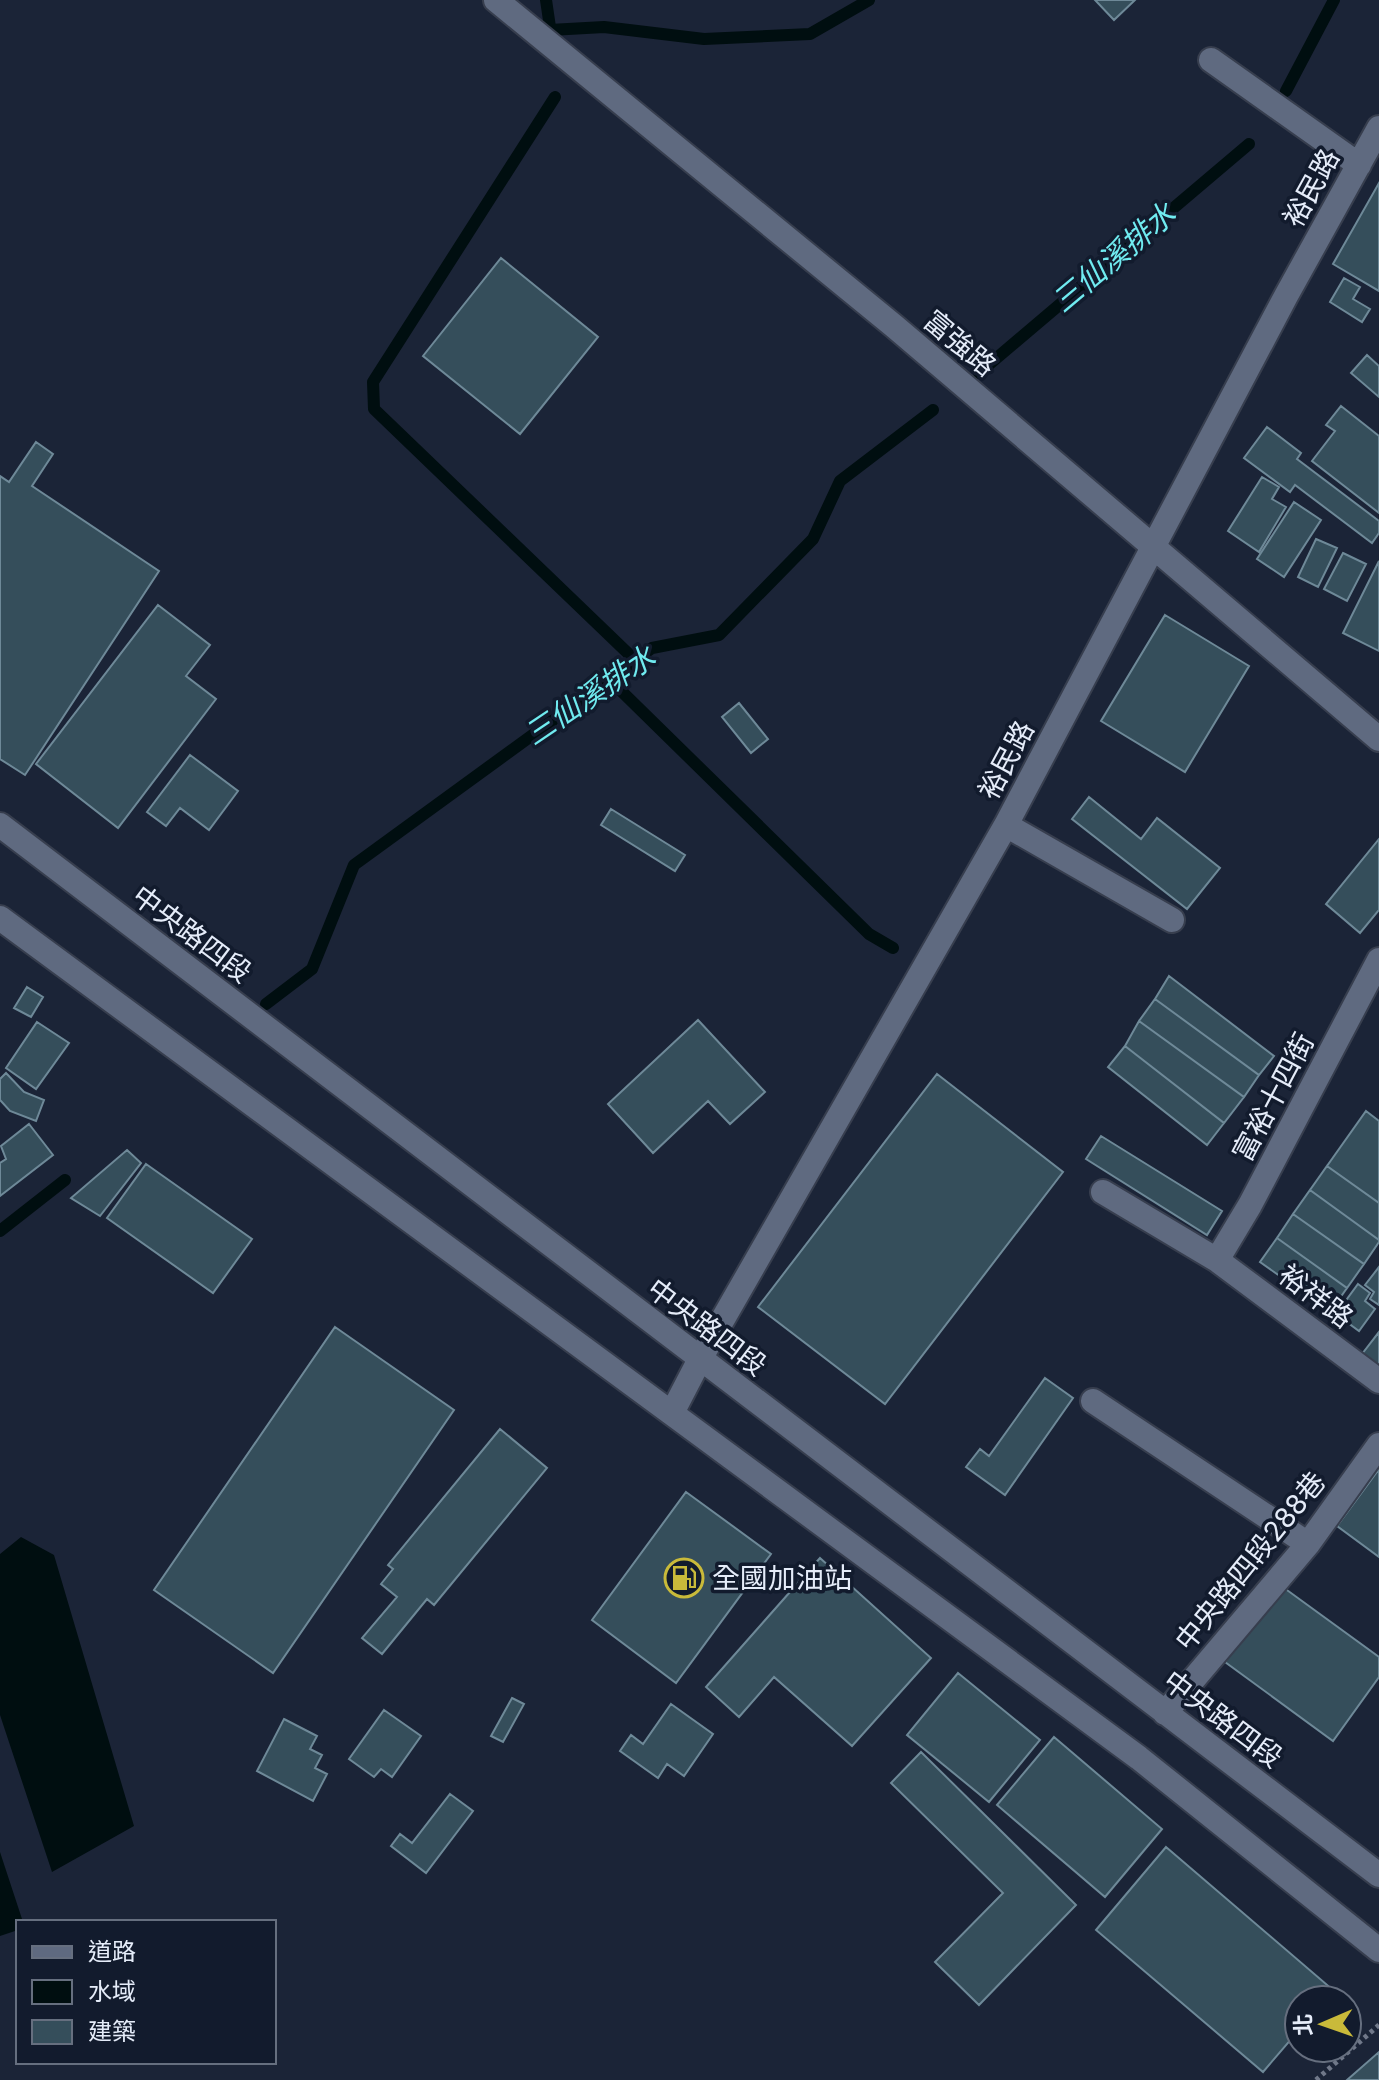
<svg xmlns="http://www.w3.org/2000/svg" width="1379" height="2080" font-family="Inter,'Noto Sans TC',sans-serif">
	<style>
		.water { fill: #000e10 }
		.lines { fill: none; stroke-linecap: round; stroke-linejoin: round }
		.stream { stroke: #000e10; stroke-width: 12 }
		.building { fill: #354e5b; stroke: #6e8998; stroke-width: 2 }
		.minor-casing { stroke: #373e4e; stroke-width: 28 }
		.path { stroke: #707889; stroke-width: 5; stroke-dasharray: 4 4; stroke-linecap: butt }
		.minor { stroke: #5f6a80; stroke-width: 24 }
		.labels { text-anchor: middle; stroke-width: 7; stroke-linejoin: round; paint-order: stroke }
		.street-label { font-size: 28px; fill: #e5ecf9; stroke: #121b2d }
		.poi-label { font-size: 28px; fill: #e5ecf9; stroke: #121b2d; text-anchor: start }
		.water-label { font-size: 30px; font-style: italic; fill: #70ebf0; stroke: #121b2d }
	</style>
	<rect width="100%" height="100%" fill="#1b2437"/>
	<!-- water -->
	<path class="water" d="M21,1537L54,1555L134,1826L52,1872L0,1715V1554Z
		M0,1852L23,1922H18V1930L0,1936Z"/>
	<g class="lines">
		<!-- stream -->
		<path class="stream" d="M546,0L551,34
			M550,30L604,27L704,39L810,34L869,0
			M1286,91L1334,0
			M555,97L373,382L374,409L635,660
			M979,373L1249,144
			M609,679L869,934L893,948
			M266,1004L312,969L354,865L652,648L719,635L813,539L840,481L933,410
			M0,1231L65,1180"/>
	</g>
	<!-- building -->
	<path class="building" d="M1095,0H1135L1114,20Z
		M1379,183V291L1333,264Z
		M501,258L598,337L520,434L423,356Z
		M1344,278L1360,287L1353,299L1370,309L1362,322L1330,302Z
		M1367,355L1379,366V397L1351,373Z
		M1341,406L1379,436V513L1312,461L1335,431L1326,425Z
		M1267,427L1301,453L1297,459L1379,521V533L1372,543L1295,485L1290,492L1244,458Z
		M36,442L53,454L32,486L159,571L25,775L0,759V476L9,482Z
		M1262,477L1279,487L1272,499L1286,507L1259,552L1228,531Z
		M1294,502L1321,520L1284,577L1257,559Z
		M1316,539L1337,548L1318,587L1298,577Z
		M1343,553L1366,564L1347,601L1324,589Z
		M1379,561V651L1343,633Z
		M158,605L210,645L186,676L216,699L118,828L36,764Z
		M1165,615L1249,666L1185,772L1101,721Z
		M739,703L768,739L751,753L722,717Z
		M190,755L238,791L209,830L180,808L166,826L147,812Z
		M1089,797L1141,839L1157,818L1220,868L1187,909L1072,819Z
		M611,809L685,855L675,871L601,825Z
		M1379,839V910L1360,933L1326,904Z
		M1169,976L1274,1056L1259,1075L1155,999Z
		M27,987L43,997L31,1017L14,1008Z
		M1155,999L1259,1075L1244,1097L1139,1021Z
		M698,1020L765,1092L730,1124L708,1101L653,1153L608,1104Z
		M1139,1021L1244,1097L1224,1123L1125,1046Z
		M37,1022L69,1043L36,1089L6,1068Z
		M1125,1046L1224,1123L1207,1145L1108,1067Z
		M6,1073L24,1092L44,1100L36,1121L10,1111L0,1100V1079Z
		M937,1074L1063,1172L885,1404L758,1307Z
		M1366,1111L1379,1121V1203L1327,1166Z
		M29,1124L53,1155L0,1196V1163L6,1159L1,1146Z
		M1101,1136L1222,1211L1207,1235L1086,1159Z
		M127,1150L141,1163L100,1216L71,1198Z
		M146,1164L252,1239L213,1293L107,1218Z
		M1327,1166L1379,1203V1240L1310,1190Z
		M1310,1190L1379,1240V1242L1364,1264L1293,1214Z
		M1293,1214L1364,1264L1347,1288L1277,1238Z
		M1277,1238L1347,1288L1330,1312L1260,1262Z
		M1379,1267V1305L1370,1299L1374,1292L1365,1285Z
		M1358,1284L1370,1293L1365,1301L1375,1309L1359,1331L1336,1314Z
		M335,1327L454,1410L273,1673L154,1590Z
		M1379,1332V1367L1362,1354Z
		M1045,1378L1073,1398L1005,1495L966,1467L980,1449L989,1456Z
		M500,1429L547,1468L434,1605L427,1599L382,1654L362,1638L397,1597L381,1584L393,1569L388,1565Z
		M1379,1469V1557L1337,1526Z
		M686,1492L771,1554L676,1683L592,1620Z
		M820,1558L931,1658L852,1746L774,1677L739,1717L706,1687Z
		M1280,1585L1379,1657V1677L1333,1741L1225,1662Z
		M958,1673L1040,1740L989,1802L907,1735Z
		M512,1698L524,1704L503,1742L491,1736Z
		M671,1704L713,1734L684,1776L667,1764L658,1778L620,1751L631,1735L643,1744Z
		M384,1710L421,1736L392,1777L381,1769L374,1777L349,1759Z
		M284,1719L317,1736L310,1749L322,1755L315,1768L327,1774L313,1801L257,1771Z
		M1054,1737L1162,1829L1105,1897L997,1805Z
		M921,1752L1076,1905L979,2005L935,1962L1003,1893L891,1783Z
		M450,1794L473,1811L426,1873L391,1846L400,1834L412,1843Z
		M1166,1847L1333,1990L1324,2000H1299V2030L1263,2072L1096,1930Z
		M1379,2052V2080H1347Z"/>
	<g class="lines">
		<!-- minor casing -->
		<g class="minor-casing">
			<path id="minor" d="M496,0L894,326L1379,739
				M1211,60L1359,165
				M0,825L1379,1875
				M1006,825L1172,920
				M0,918L1139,1758L1379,1950
				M1103,1192L1217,1260L1379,1381
				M1217,1260L1250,1205L1379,960
				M1093,1401L1308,1544
				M672,1413L700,1359L1006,825L1286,296L1379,128
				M1165,1713L1308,1544L1379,1445"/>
		</g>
		<!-- path -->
		<path class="path" d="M1316,2080L1379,2025"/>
		<!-- minor -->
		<use href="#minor" class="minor"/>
	</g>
	<!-- icons -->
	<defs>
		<g id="fuel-ring" transform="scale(2)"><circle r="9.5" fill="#121b2d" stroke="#c9ba3a" stroke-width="1.5"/><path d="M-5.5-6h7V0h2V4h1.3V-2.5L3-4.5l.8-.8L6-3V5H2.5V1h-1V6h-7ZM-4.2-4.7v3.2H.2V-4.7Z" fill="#c9ba3a"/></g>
	</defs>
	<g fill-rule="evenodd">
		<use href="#fuel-ring" x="684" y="1578"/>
	</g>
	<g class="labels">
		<!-- street labels -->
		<g class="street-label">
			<text transform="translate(1311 188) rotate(-61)" y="10">裕民路</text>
			<text transform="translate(960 343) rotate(40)" y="10">富強路</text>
			<text transform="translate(1006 760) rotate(-62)" y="10">裕民路</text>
			<text transform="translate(192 934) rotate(37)" y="10">中央路四段</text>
			<text transform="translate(1273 1097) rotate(-62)" y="10">富裕十四街</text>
			<text transform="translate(1316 1296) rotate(37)" y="10">裕祥路</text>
			<text transform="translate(707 1327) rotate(37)" y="10">中央路四段</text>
			<text transform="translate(1250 1561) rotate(-51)" y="10">中央路四段288巷</text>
			<text transform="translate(1223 1719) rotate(37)" y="10">中央路四段</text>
		</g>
		<!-- poi labels -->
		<g class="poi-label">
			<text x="712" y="1588">全國加油站</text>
		</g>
		<!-- water labels -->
		<g class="water-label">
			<text transform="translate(1114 258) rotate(-40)" y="10">三仙溪排水</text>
			<text transform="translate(590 696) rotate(-34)" y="10">三仙溪排水</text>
		</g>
	</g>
	<!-- legend -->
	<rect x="16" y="1920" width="260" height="144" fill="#121b2d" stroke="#666f7f" stroke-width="2"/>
	<rect x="32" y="1946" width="40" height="12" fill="#5f6a80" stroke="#666f7f" stroke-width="2"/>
	<text x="88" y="1960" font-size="24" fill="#e5ecf9">道路</text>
	<rect x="32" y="1980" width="40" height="24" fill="#000e10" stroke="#666f7f" stroke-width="2"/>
	<text x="88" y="2000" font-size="24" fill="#e5ecf9">水域</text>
	<rect x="32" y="2020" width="40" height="24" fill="#354e5b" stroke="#666f7f" stroke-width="2"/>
	<text x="88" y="2040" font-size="24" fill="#e5ecf9">建築</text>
	<!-- north arrow -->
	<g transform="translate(1323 2024) rotate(268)"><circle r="38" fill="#121b2d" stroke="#666f7f" stroke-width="2"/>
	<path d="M0-6L14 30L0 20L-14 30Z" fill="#c9ba3a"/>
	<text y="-12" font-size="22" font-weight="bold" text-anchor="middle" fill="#e5ecf9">北</text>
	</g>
</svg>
